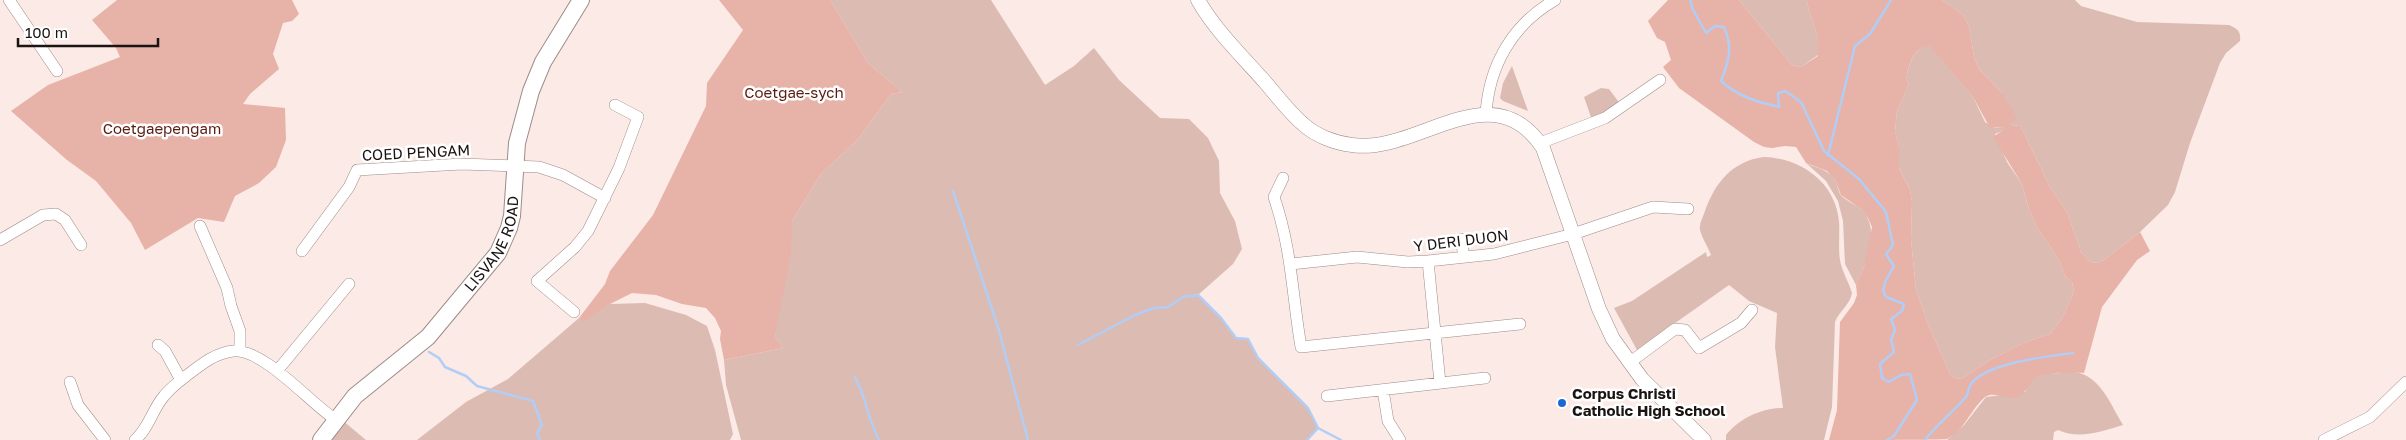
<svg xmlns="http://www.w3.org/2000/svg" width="2406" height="440" font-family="'Golos Text',sans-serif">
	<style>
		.green { fill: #dcbbb3 }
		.forest { fill: #e7b2a7; fill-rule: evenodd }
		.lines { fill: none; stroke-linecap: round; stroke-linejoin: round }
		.stream { stroke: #b2cef6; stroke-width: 2.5 }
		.minor-casing { stroke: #9c8c88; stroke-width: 12 }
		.tertiary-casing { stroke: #9c8c88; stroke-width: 15 }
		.secondary-casing { stroke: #9c8c88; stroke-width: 18 }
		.minor { stroke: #fff; stroke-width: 11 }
		.tertiary { stroke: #fff; stroke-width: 14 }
		.secondary { stroke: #fff; stroke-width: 16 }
		.poi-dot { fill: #196ad4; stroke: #fff; stroke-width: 2 }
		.labels { text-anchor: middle; stroke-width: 5; stroke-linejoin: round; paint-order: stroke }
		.park-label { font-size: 15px; fill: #5a1c10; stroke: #fff }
		.street-label { font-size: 15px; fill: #1a1412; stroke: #fff }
		.poi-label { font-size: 15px; font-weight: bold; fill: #1a1412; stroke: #fff; text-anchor: start }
	</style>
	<rect width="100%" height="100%" fill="#fceae6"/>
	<!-- green -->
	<path class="green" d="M830,0H991L1045,85L1074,66L1094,48L1119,80L1160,118L1189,119L1208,138L1219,161L1220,193L1235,221L1242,249L1233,264L1198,295L1221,318L1236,338L1248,339L1258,358L1308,408L1318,428L1307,440H741L726,385L724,360L783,348L775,337L792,221L821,174L858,139L891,94L902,92L868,63Z
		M1739,0H1806L1818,38V55L1801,67L1792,65Z
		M1942,0H2075L2081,6L2137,22L2229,25C2238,29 2241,31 2240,41L2226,53L2220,63L2190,143L2175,192L2168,205L2140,232L2104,260L2097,263L2090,262L2081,252L2067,212L2050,187L2020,125L2012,126L2001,92L1979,69L1974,57L1969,26L1963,15Z
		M1930,45L1973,97L1985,122L1994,128L2002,127L2004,130L1995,134L2007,162L2022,184L2029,209L2037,227L2059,260L2065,276L2072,282L2074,292L2061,320L2050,334L2023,343L1990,360L1961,379L1955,378L1950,374L1928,324L1916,290L1911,239L1912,202L1910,190L1899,168V146L1895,131L1897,111L1909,84L1906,80C1909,64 1912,49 1930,45Z
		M1512,66L1528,111L1503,101L1500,98L1503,83Z
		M1601,88L1609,89L1621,105L1592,120L1584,97Z
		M1764,157C1801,158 1835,182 1839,221C1840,234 1838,248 1840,260C1842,272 1849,282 1852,293C1850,305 1839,311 1835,322L1832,407L1824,440H1726V435C1740,418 1762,408 1783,408L1775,347L1777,313L1749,301L1729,285L1637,350L1614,308L1632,301L1706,252L1707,257L1711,255C1708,247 1702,238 1700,230C1699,224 1703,217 1705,211C1715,183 1732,161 1764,157Z
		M1806,163C1817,169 1827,168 1835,180C1837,184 1838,190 1840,194C1845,201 1856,204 1862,210C1881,230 1866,264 1856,285L1845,264L1843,221L1838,201L1826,181Z
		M645,303L686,315L707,326L715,350L733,434L730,440H417L466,402L508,379L579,318L584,321L610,304Z
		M2062,372C2097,367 2108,400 2123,425C2103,431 2079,440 2058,430L2054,432L2053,440H1947L1964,425L1986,397L2025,392C2029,384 2036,374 2046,373C2052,372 2055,375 2062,372Z
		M342,420L366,440H327Z"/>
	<!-- forest -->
	<path class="forest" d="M117,0H292L299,14L292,21L283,23L273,54L279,69L250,94L243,104L285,108L286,140L276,167L259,183L235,196L224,222L198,218L145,250L131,223L96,181L67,160L11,111L48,85L120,57L116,48L92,20Z
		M719,0H830L868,63L902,92L891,94L858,139L821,174L792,221L791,253L775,337L783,348L724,360L720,339L721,331L715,318L706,308L682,304L656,295L632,293L610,304L584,322L579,318L605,284L610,271L653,215L706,106L707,83L743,30Z
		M1668,0H1739L1792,65L1801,67L1818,56V38L1806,0H1942L1963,15L1969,26L1974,57L1979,69L2001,92L2017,118L2011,123L2012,126L2020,125L2050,187L2067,212L2081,252L2090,262L2097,263L2104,260L2140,232L2150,251L2137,260L2102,307L2084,373C2073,372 2044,372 2036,378C2028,384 2025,396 2015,398C2005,399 1994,391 1985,397C1970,410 1965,430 1947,439C1941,440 1844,440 1829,440L1837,410L1840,322L1854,303L1857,295L1856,285L1864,267L1872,227L1868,218L1861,209L1841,195L1835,180L1827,171L1806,163L1796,147L1785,146L1772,148L1764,147L1754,142L1679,88L1663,67L1671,60L1665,42L1657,38L1648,21ZM1930,46L1973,97L1990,128L2002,127L2003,130L1993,137L2022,184L2029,209L2037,227L2059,260L2065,276L2072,282L2074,292L2061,320L2050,334L2023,343L1990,360L1961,379L1955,378L1950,374L1928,324L1916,290L1911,239L1912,202L1910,190L1899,168V146L1895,131L1897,111L1909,84L1906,80C1909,64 1912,48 1930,46Z"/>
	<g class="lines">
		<!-- stream -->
		<path class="stream" d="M1690,0L1693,10L1706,33L1715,26L1724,27C1733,47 1729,61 1721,81C1737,96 1757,102 1779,107L1778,93L1785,91L1801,102L1824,151L1859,179L1886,212L1893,245L1886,254L1894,266L1886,280L1883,290L1886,297L1904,304L1902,311L1891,319L1895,330L1891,340L1894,352L1880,364L1882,378L1889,382L1901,375L1910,374L1917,400L1894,436L1887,440
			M1828,155L1855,46L1870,34L1891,0
			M953,191L998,327L1028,440
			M1078,345L1135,315L1154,308L1168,307L1183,297L1198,295L1221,318L1236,338L1248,339L1258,358L1308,408L1318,428
			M429,352L439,358L445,367L466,376L477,386L533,401L542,425L537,433L540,440
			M855,377C866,398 868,419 879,440
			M1307,440L1318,428L1341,440
			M1925,440C1937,424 1952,413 1965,398C1969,394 1968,388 1971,384C1986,363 2049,356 2073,353"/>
		<!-- minor casing -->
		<g class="minor-casing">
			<path id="minor" d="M9,0L57,71
				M1486,114C1489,65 1513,24 1555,0
				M1540,143L1605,118L1660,80
				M1283,178L1274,197C1292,250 1292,294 1301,347L1520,324
				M200,226L227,288L231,306L240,331V351
				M1461,239L1464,257
				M0,240L43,215L56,214L65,220L81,245
				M302,251L349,187L357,170L462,164L539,167L563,175L605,198
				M1428,261L1440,383
				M1291,264L1357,257L1408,262L1428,261L1494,254L1573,234L1653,207L1688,209
				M574,312L537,281L575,247L588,231L619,168L638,117L615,105
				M158,345L165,351L181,380
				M1629,363L1675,329L1685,330L1699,348L1741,323L1752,310
				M277,371L349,284
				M70,382L78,405L105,440
				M1383,390L1388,421L1400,440
				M1327,396L1485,378
				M135,440C149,428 152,410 164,396C171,387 181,380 190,373C203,363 216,353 233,351C263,348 310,403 336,420
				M2324,440L2370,417L2406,382"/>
		</g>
		<!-- tertiary casing -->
		<g class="tertiary-casing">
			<path id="tertiary" d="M1198,0C1215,30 1242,56 1265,82C1277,96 1289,112 1303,124C1316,136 1335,143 1352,145C1417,155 1492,70 1543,148L1599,309L1613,339L1642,379L1704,440"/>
		</g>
		<!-- secondary casing -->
		<g class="secondary-casing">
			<g id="secondary">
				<path id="s1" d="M321,440L355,396L428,337L498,253L509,228L512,216L517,143L531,91L543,62L581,0"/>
			</g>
		</g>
		<!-- minor -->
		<use href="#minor" class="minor"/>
		<!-- tertiary -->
		<use href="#tertiary" class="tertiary"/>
		<!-- secondary -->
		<use href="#secondary" class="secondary"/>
	</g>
	<!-- markers -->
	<circle class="poi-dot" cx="1562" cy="403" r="5"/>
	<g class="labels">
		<!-- park labels -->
		<g class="park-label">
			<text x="794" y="98">Coetgae-sych</text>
			<text x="162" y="134">Coetgaepengam</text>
		</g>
		<!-- street labels -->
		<g class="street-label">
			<text transform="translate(416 153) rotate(-3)" y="5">COED PENGAM</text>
			<text transform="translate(1461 241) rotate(-7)" y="5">Y DERI DUON</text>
			<text dy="5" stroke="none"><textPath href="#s1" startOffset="265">LISVANE ROAD</textPath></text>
		</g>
		<!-- poi labels -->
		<g class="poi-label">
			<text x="1572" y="399">Corpus Christi<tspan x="1572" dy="17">Catholic High School</tspan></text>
		</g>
	</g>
	<!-- scale -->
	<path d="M18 38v8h140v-8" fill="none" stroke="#1a1412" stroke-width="2.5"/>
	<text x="25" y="38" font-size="15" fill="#1a1412" stroke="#ffffff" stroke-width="4" paint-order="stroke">100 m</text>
</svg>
